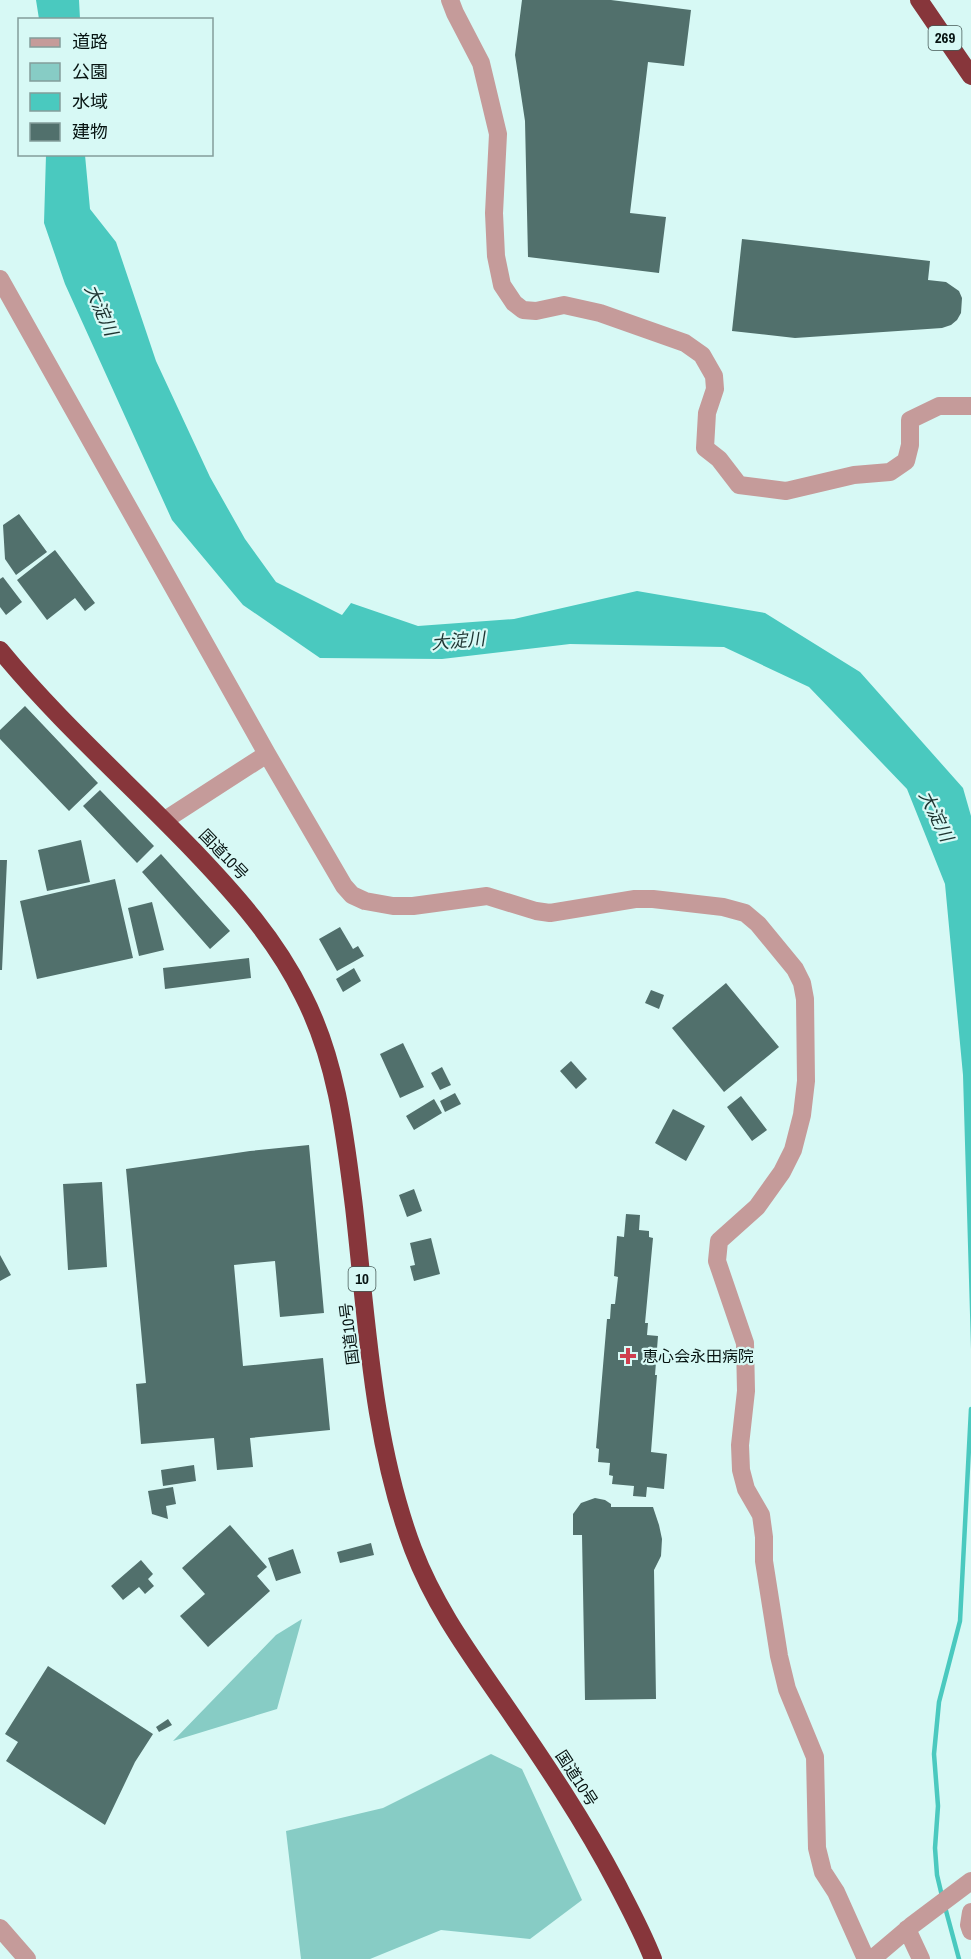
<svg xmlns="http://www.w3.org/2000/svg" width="971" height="1959" font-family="'Archivo Narrow','Noto Sans JP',sans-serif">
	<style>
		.green { fill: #87ccc5 }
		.water { fill: #4ac9bf }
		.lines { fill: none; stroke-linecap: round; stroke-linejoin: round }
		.stream { stroke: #4ac9bf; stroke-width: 4.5 }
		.building { fill: #51706c }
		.minor { stroke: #c59b9a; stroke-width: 18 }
		.highway { stroke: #87363b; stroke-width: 18 }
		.poi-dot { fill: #cf3f4f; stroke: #d7f9f5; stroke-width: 2 }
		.labels { text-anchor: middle; stroke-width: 4.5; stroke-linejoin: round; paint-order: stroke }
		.shield { fill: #d7f9f5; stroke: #455956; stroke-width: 1.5 }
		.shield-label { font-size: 15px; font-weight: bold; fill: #071412 }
		.street-label { font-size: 16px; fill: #071412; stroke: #d7f9f5 }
		.poi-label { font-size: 16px; fill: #071412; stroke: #d7f9f5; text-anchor: start }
		.water-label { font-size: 18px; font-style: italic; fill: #1d3330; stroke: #d7f9f5 }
	</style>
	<rect width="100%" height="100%" fill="#d7f9f5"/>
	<!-- green -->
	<path class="green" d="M302,1619L277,1709L173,1741L276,1635Z
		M491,1754L522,1769L582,1900L530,1939L441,1930L370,1959H301L286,1831L383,1808Z"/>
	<!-- water -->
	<path class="water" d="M36,0H79L80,19H39Z
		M46,155H85L90,209L116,242L156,361L210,477L245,539L276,582L342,615L351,603L418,626L514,619L637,591L765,613L860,672L963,788L971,816V1349L963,1075L945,884L907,789L809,687L724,647L570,644L442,659L320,658L243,605L172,520L65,284L44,223Z"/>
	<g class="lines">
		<!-- stream -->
		<path class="stream" d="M942,1896L937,1875L935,1848L938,1806L934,1754L939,1702L960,1621L971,1409
			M945,1907L959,1959"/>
	</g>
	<!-- building -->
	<path class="building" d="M522,0H611L691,10L684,66L648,62L630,213L666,217L659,273L528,257L525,121L515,55Z
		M742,239L930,261L928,280L946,282L959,291L962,298L961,313L957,320L951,325L942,328L795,338L732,331Z
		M19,514L47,552L16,575L5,559L3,525Z
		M55,550L95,603L85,611L75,598L47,620L17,580Z
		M3,577L22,602L6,615L0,607V579Z
		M25,706L98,783L69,811L0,739V730Z
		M100,790L154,846L137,863L83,806Z
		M81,840L90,882L47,891L38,850Z
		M161,854L230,931L210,949L142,872Z
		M0,860H7L2,970H0Z
		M115,879L133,958L37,979L20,901Z
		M152,902L164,950L139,956L128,908Z
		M340,927L353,949L358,946L364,956L337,971L319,939Z
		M249,958L251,978L165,989L163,968Z
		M354,968L361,981L343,992L336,979Z
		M726,983L779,1047L724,1092L672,1028Z
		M651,990L664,995L659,1009L645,1003Z
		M403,1043L424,1087L400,1098L380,1054Z
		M571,1061L587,1079L576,1089L560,1071Z
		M442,1067L451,1085L440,1090L431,1073Z
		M455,1093L461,1104L445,1112L440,1101Z
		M741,1096L767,1130L752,1141L727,1107Z
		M434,1099L442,1113L414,1130L406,1116Z
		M673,1109L705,1126L686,1161L655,1143Z
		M309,1145L324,1313L280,1317L275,1261L234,1265L243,1366L323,1358L330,1430L250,1438L253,1467L217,1470L214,1438L141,1444L136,1384L146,1383L126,1169L250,1151Z
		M102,1182L107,1267L68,1270L63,1184Z
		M414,1189L422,1211L407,1217L399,1195Z
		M626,1214L640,1215L639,1230L649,1231V1237L653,1238L645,1323H648L647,1335L658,1336L655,1375H657L651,1452L667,1454L664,1489L647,1487L646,1497L633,1496L634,1486L612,1484L613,1476L609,1475L610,1463L598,1462L599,1449L596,1448L607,1319H610L611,1304H615L618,1277L614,1276L617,1236L624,1237Z
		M431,1238L440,1274L414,1281L410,1266L415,1265L410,1243Z
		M0,1255L11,1275L0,1281Z
		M194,1465L196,1481L163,1486L161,1470Z
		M173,1487L176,1504L166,1506L168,1519L152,1514L148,1491Z
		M595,1498L605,1500L611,1504V1507H653L659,1525L662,1539L661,1556L654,1570L656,1699L585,1700L582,1535H573V1514L581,1503Z
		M230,1525L267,1567L257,1576L270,1591L208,1647L180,1616L205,1594L182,1568Z
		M371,1543L374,1555L340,1563L337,1552Z
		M293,1549L301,1573L276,1581L268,1558Z
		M141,1560L153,1574L148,1579L154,1586L145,1594L139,1587L123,1600L111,1586Z
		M48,1666L153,1734L135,1762L105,1825L6,1761L18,1742L5,1734Z
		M168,1719L172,1725L159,1732L156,1727Z"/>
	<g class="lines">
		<!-- minor -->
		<path class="minor" d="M450,0L455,13L481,63L498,134L494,213L496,256L502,285L514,303L523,310L536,311L564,305L600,313L685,343L702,355L714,376L715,389L707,413L705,448L719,459L739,485L786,491L854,475L890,472L906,461L910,445V420L939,406H971
			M0,279L267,754L344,886L352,895L365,901L393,906H413L487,896L536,911L550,913L635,899H653L723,907L745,913L758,924L795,969L802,983L805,999L806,1081L802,1115L793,1150L782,1172L757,1207L719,1241L717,1261L745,1343L746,1391L740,1445L741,1470L746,1489L761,1515L764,1537V1561L779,1656L787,1689L815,1757L817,1848L823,1872L836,1892L866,1959
			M165,820L267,754
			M971,1912L969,1925L971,1931
			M0,1928L27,1959
			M907,1929L921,1959
			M872,1959L911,1926L971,1881"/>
		<!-- highway -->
		<path class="highway" d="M919,0L971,76
			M0,650C59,722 130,784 194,851C236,895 276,940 303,995C337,1061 345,1135 354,1207C367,1321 372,1440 413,1549C435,1607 470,1654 505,1705C545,1763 584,1821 617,1884C630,1909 643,1933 653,1959"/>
	</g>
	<!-- markers -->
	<path class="poi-dot" d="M625 1347h6v6h6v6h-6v6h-6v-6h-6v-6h6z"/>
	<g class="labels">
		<!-- shield labels -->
		<g class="shield">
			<rect x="928.5" y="26" width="33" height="24" rx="4.5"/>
			<rect x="348.5" y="1267" width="27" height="24" rx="4.5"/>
		</g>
		<g class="shield-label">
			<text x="945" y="43">269</text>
			<text x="362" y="1284">10</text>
		</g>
		<!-- street labels -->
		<g class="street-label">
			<text transform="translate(224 854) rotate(46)" y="6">国道10号</text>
			<text transform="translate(349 1334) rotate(-97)" y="6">国道10号</text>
			<text transform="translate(577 1778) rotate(57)" y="6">国道10号</text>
		</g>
		<!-- poi labels -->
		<g class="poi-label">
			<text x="642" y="1362">恵心会永田病院</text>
		</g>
		<!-- water labels -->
		<g class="water-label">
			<text transform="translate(101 310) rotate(66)" y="6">大淀川</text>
			<text transform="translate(458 641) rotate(-5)" y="6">大淀川</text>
			<text transform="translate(936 816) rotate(64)" y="6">大淀川</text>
		</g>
	</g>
	<!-- legend -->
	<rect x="18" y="18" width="195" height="138" fill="#d7f9f5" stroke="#849d9a" stroke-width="1.5"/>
	<rect x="30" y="38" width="30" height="9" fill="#c59b9a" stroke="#849d9a" stroke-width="1.5"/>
	<text x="72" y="48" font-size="18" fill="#071412">道路</text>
	<rect x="30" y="63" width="30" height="18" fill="#87ccc5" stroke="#849d9a" stroke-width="1.5"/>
	<text x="72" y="78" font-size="18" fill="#071412">公園</text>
	<rect x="30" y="93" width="30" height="18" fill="#4ac9bf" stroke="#849d9a" stroke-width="1.5"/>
	<text x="72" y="108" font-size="18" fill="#071412">水域</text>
	<rect x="30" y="123" width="30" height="18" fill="#51706c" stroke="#849d9a" stroke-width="1.5"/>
	<text x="72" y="138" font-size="18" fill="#071412">建物</text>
</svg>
